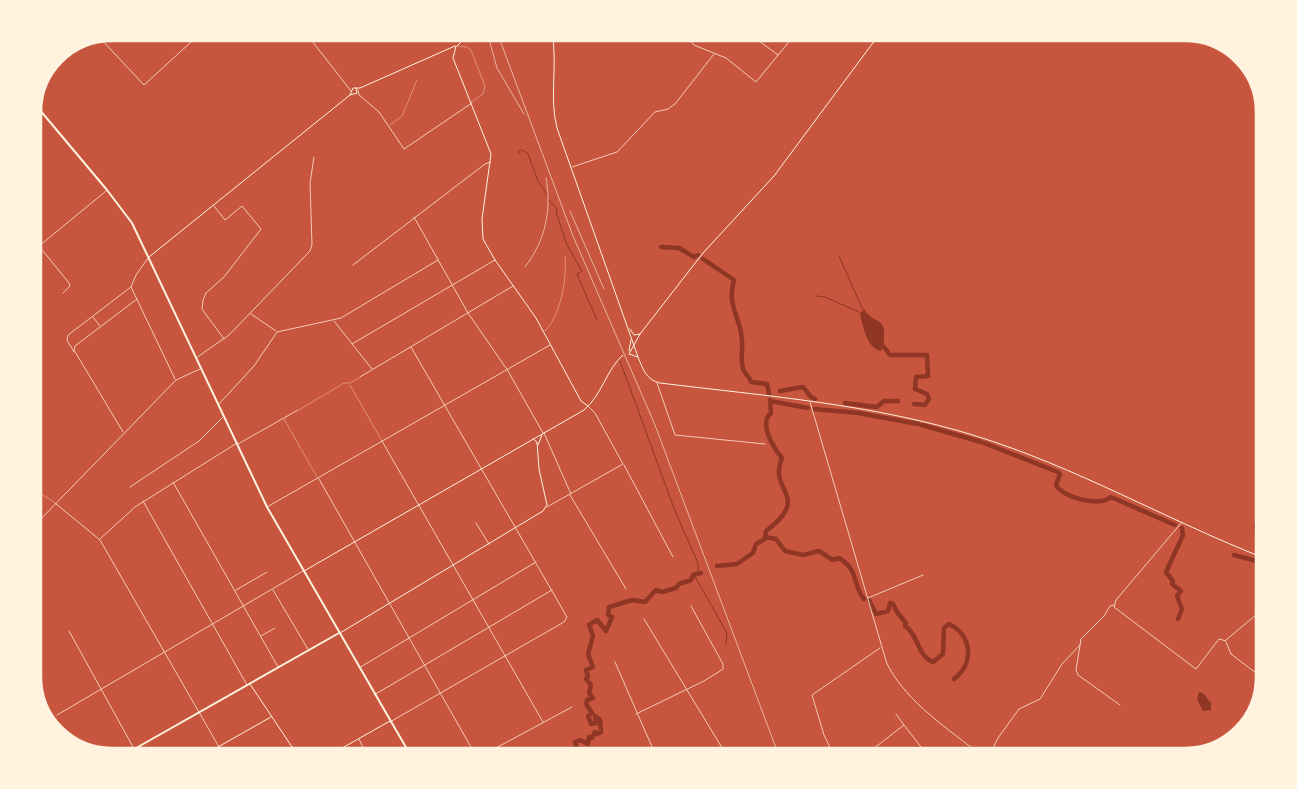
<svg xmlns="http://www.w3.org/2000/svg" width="1297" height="789" font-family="'PT Sans Narrow',sans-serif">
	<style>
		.water { fill: #8f3625 }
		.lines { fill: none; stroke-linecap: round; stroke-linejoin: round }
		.stream { stroke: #8f3625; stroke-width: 1 }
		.river { stroke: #8f3625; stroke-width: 4.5 }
		.service { stroke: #f1ccb7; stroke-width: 0.5 }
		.pedestrian { stroke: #f1ccb7; stroke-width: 0.5 }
		.minor { stroke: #f1ccb7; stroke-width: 1 }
		.tertiary { stroke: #f1ccb7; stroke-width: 1 }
		.secondary { stroke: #fff3e0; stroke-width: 1 }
		.primary { stroke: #fff3e0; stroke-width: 2 }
		.rail { stroke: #e9b49f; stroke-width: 1 }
		.rim { fill: none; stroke: #fff3e0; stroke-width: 2.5 }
	</style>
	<rect width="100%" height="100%" fill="#c8553d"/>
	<!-- water -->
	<path class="water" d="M864,309C872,323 886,318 884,335C883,342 886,344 881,351C867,349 863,326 860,314Z
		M1264,498V538L1255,533L1254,525L1260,500Z
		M1199,692L1203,693L1211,703V710L1203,711L1197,699Z"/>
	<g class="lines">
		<!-- stream -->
		<path class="stream" d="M520,154L518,151L522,150L528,154L538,181L548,196
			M549,200L557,209L556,212L567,245L582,271L577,274L597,320
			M839,256L863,310
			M816,296L825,297L861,313
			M620,361L675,511L698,563V574
			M694,575L727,633L726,644"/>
		<!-- river -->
		<path class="river" d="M661,247L679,248L694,257L698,255
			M703,259L734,280C726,307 742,319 742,342C743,352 740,358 743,369C745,375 750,376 751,382L767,384L769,394
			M884,347L890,355H927L928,376L916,377L915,389L927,394L929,399L925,405L914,404
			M780,391L803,387L811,397L815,399
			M770,401L808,408
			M845,403L877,407L884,401H898
			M814,409L858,413L918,424
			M922,425L981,442
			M984,443L1058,472L1060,474L1056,485C1063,498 1100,507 1111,497L1175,525
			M765,537L776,539L785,551L803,555L819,551L833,560L839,558C860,571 852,585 864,599
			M1234,555L1264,563
			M717,566L737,564L753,553L756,544L765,539L766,531C813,496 767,491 782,458C774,448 758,424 771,413L770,400
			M869,600L876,614L888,611L890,603L893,604L897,612L906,623L905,626C919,635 917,656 933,662L943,654L944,628L949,624C973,636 974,664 954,679
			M1178,619L1182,609L1177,596L1181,591L1172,584L1173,581L1166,572L1183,535L1182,528
			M576,756L577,749L575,742L580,740L588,744L589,737L592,738L595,732L597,734L601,732L600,720L595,716L596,723L591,724L588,716L592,713L586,704L587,700L593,698L589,693L591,685L586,679L588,676L586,670L593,667L588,654L593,636L589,625L597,620L606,631L612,617L608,615L609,607L632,600L645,602L656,590L662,592L676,588L679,584L691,580L693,575L701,573"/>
		<!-- service -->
		<path class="service" d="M457,46L467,47L471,50L485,86L483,94L471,102
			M390,125L402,116L417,80
			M545,331C561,315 567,278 565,257
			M350,385L382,441
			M299,410L344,383H350L359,378
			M33,489L54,502"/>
		<!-- pedestrian -->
		<path class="pedestrian" d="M284,419L317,477"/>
		<!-- minor -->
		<path class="minor" d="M683,32L694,45L726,58L756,82L797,32
			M747,32L778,55
			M358,90L359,95
			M359,95L379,112L404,149L472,103
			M572,167L617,152L655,112L668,109L675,104L714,54
			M214,206L225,220L242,206L261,229L224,277L206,293L203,300L202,309L224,339
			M414,217L468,313L508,371L543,433
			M39,246L69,283L70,286L63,293
			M148,258L136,275L131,287L175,379
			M353,265L485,164L491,162
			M251,314L276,331
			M93,317L100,326
			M334,321L372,369
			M352,344L495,260
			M74,352L67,340L68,335L131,287
			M196,358L229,335L310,251L312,244L310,183L314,157
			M360,377L513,286
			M657,383L675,435L765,444
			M810,402L887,664C908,704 949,729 982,756
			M219,404L254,366L277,332L341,318L438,260
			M123,432L74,350L75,346L137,299
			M544,433L571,494
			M382,441L543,722
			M238,444L298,410
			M624,465L673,557
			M319,479L476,756
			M130,487L199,441L224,416
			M570,495L626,589
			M267,507L550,345
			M1182,522L1116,600L1114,607L1196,669L1219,639L1226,641
			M476,523L489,544
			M236,590L267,572
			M273,590L309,651
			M868,598L923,575
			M1114,605L1110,606L1104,616L1081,639L1076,670L1078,675L1120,705
			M1256,615L1264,619
			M644,619L727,756
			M69,631L138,756
			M261,636L275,628
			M1226,640L1256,615L1255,612L1264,598
			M1226,642L1231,654L1264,679
			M615,662L656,756
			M359,668L536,562
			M374,695L552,590
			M636,714L704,681L723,669V664L691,606
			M896,714L904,725
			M57,715L303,571
			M390,722L564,622L567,617L411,347
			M359,739L367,756
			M219,747L225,756
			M873,749L904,725L928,756
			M481,756L572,707
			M834,756L824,735L812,695L880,648
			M962,756L969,748
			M989,756L998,738L1019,709L1040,699L1062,664L1080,645"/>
		<!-- tertiary -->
		<path class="tertiary" d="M305,32L351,91
			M100,38L144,85L202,32
			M33,251L106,191
			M173,482L278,667
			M143,501L247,685
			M55,503L100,540L219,747
			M547,507L623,464L595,413L589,407
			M33,527L176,380L200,369
			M100,539L135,507L237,443"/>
		<!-- secondary -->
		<path class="secondary" d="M552,32C558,64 549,98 557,128L638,357C643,369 646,380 660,383C765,396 874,404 976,436C1076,467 1167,520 1264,558
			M456,46L453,58L491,154L482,219L483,239L495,260L536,318L581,401L588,406
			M457,46L464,39L466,32
			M350,95L353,88H360L455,46
			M350,95L357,93L356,88
			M149,257L350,95
			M630,329L634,335L640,334
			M629,351L631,340
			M638,357L629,354L640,334L703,253L774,176L881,32
			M538,445L542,435
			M304,571L584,410C602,395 606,370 623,355
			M340,633L543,511L547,505L539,469L537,442L533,439
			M250,684L298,756
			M202,756L271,717
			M328,756L390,721"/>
		<!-- primary -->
		<path class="primary" d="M34,103L107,190L132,223L267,507L411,756
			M122,756L339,633"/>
		<!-- rail -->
		<path class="rail" d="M487,32L497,68L524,114
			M497,32L573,236L655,425L779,756
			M570,211L604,289
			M525,267C545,241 552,211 546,178"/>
	</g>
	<!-- crop -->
	<path d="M0 0H1297V789H0ZM112 41H1185A71 71 0 0 1 1256 112V677A71 71 0 0 1 1185 748H112A71 71 0 0 1 41 677V112A71 71 0 0 1 112 41Z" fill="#fff3e0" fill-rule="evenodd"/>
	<path class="rim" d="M112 41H1185A71 71 0 0 1 1256 112V677A71 71 0 0 1 1185 748H112A71 71 0 0 1 41 677V112A71 71 0 0 1 112 41Z"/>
</svg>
